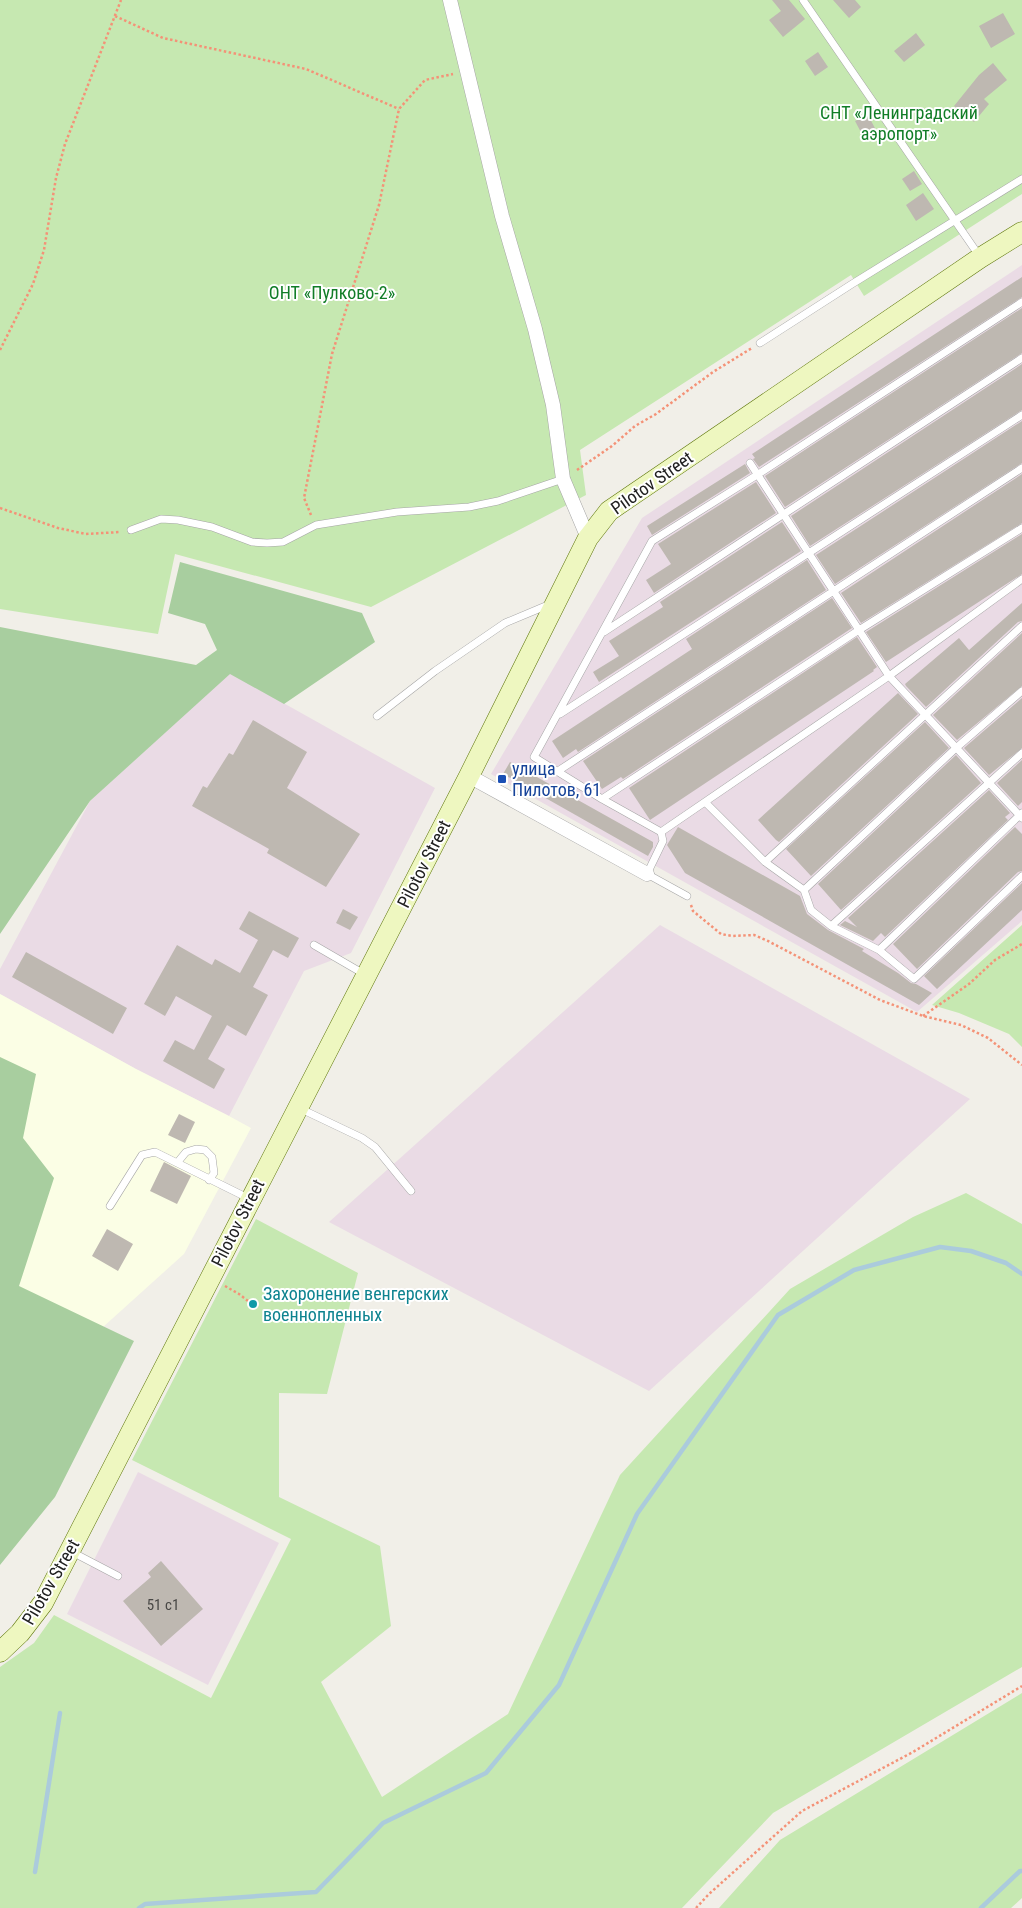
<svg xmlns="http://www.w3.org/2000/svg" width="1022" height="1908" font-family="'Roboto Condensed',sans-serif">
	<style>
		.industrial { fill: #eadbe5 }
		.education { fill: #fbfee5 }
		.grass { fill: #c6e8b1 }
		.forest { fill: #a8ce9f }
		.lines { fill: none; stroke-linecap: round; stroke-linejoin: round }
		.stream { stroke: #abcbdc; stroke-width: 4.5 }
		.building { fill: #beb8b1 }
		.lane-casing { stroke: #a5a5a5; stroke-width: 8 }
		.street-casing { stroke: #a5a5a5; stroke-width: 15 }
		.secondary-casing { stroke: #5e760a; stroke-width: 21 }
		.path { stroke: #f49277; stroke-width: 2.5; stroke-dasharray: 2.5 2.5; stroke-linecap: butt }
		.lane { stroke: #fff; stroke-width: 7 }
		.street { stroke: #fff; stroke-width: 14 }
		.secondary { stroke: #eef7c0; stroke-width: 20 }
		.transit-dot { fill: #1a4fb4; stroke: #fff; stroke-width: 2 }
		.culture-dot { fill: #0f9aa8; stroke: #fff; stroke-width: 2 }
		.labels { text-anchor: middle; stroke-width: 4; stroke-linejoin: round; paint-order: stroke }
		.number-label { font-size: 15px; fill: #484745 }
		.park-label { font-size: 18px; fill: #117d27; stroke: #fff }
		.street-label { font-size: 18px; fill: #212121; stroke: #fff }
		.transit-label { font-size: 18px; fill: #164399; stroke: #fff; text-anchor: start }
		.culture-label { font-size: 18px; fill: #0d838f; stroke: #fff; text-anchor: start }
	</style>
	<rect width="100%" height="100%" fill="#f1efe8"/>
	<!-- industrial -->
	<path class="industrial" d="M1022,265V921L917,1012L491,774L642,518Z
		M230,673L435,788L351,953L304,971L229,1116L136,1069L0,994V969L90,801Z
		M660,925L970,1099L649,1391L329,1222Z
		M138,1472L279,1543L208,1685L67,1614Z"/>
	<!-- education -->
	<path class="education" d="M0,994L136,1069L229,1116L251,1128L184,1254L0,1420Z"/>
	<!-- grass -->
	<path class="grass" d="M0,0H1022V194L864,296L851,275L580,450L586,495L371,607L175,554L158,634L0,609Z
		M1022,925V1047L1009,1034L959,1013L932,1005Z
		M966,1193L1022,1224V1667L773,1813L682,1908H0V1667L34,1643L54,1615L211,1698L291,1539L132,1460L256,1219L358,1273L327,1394L279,1393V1497L380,1546L391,1626L321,1682L382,1797L508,1714L620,1475L790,1289L913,1217Z
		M1022,1693V1898L1011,1908H719L780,1840Z"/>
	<!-- forest -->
	<path class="forest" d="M180,562L362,613L375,642L284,704L230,674L90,801L0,934V627L196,665L217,650L205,624L168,613Z
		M0,1057L36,1074L23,1138L54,1178L19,1286L134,1341L55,1497L0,1565Z"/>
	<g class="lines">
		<!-- stream -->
		<path class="stream" d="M35,1872L60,1713
			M139,1908L145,1904L316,1892L383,1823L486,1773L559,1685L637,1514L778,1315L854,1270L940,1247L971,1251L1006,1263L1022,1274
			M981,1908L1020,1871H1022"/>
	</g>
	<!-- building -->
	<path class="building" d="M772,0H789L805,19L783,37L769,20L781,11Z
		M833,0H855L861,7L849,18Z
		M1003,13L1015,34L991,48L979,26Z
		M916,33L925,45L904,62L894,51Z
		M818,52L828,67L815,76L805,61Z
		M993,63L1007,80L984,99L989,104L974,122L954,106L979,75Z
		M868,115L877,132L864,138L855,121Z
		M914,171L922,184L910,191L902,179Z
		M923,193L934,209L916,221L906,205Z
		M1022,277V297L759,467L753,459L755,458L752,454Z
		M1022,308V353L785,507L765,476Z
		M1022,364V410L810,546L791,516Z
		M1022,421V463L835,584L816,555Z
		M745,464L750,473L652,535L647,526Z
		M1022,474V523L861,623L841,593Z
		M756,482L776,513L654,593L646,580L671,564L658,544Z
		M782,522L801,551L599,682L593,672L619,656L609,641L663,607L660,602Z
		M1022,534V574L886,662L866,632Z
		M807,560L826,590L578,752L576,749L563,758L552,741L692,649L686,639Z
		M832,598L852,628L623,779L621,777L602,789L583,761Z
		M1022,603V621L1018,622L926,707L906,686L905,684L959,638L969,650Z
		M1022,633V686L957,740L933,715Z
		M857,637L877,667L873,670L874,671L650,820L629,788Z
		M898,693L918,714L779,842L776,840L758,820Z
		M1022,698V748L989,775L964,748Z
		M253,720L307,752L287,788L360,834L326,887L267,853L269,849L192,806L203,786L207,788L229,753L233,755Z
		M925,722L949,748L811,876L786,849Z
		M956,755L981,783L841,910L818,884Z
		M1022,760V802L1018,806L997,783Z
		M510,762L653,842V847L648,856L503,774Z
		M989,790L1010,813L1005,817L1008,820L885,937L881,933L873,941L840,925L845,921L857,927L848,918Z
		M678,827L800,896L807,914L828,930L864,949L862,951L898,973L911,983L916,984L932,993L919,1005L685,873L667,845Z
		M1015,827L1022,834V871L1018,872L917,969L893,944Z
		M1022,883V910L937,989L924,976Z
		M343,909L358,917L350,930L336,923Z
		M249,911L299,938L288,958L273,950L253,987L268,995L246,1036L227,1025L208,1059L225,1069L214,1089L163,1061L175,1040L194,1050L212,1016L176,996L165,1016L144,1004L177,945L212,965L215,959L240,973L258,940L239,929Z
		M26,952L127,1008L113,1034L12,977Z
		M179,1114L195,1122L185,1143L168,1135Z
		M164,1162L191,1176L177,1204L150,1191Z
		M107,1229L133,1244L118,1271L92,1256Z
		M161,1561L203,1609L161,1646L123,1601L151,1577L148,1573Z"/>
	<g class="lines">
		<!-- lane casing -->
		<g class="lane-casing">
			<path id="lane" d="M803,0L980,257
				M1022,302L757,475L652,541L534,757L602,799L661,832L889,676L1022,579
				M760,343L852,284L1022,179
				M750,463L889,676L1022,818
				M131,530L161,519L178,520L212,527L252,542L267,543L283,542L316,525L397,512L469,507L498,501L563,479
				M604,632L1022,358
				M560,714L1022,415
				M377,716L435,671L505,623L548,605
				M558,771L1022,468
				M602,799L859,630L1022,528
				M705,802L765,862L804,890L811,910L831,926L879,950L914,979L1022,876
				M661,832L663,841L647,874L687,896
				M765,862L1022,626
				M804,890L956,748L1022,691
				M831,926L1022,753
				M314,945L364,974
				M879,950L1022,813
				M299,1108L362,1138L375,1147L411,1191
				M177,1163L186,1152L196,1149L205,1150L212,1157L214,1173L209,1180
				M110,1206L142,1155L155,1152L250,1199
				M72,1552L118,1576"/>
		</g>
		<!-- street casing -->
		<g class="street-casing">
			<path id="street" d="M450,0L502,216L535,329L553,405L563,479L588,538
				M469,776L647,874"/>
		</g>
		<!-- secondary casing -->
		<g class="secondary-casing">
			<path id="secondary" d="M0,1652L20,1633L43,1603L469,776L588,538L609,511L980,258L1022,232"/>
		</g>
		<!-- path -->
		<path class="path" d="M115,16L163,38L306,69L399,109
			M0,350L33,284L44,250L56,178L65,144L121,0
			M577,470L612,446L635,426L656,414L713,372L752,348
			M0,508L58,528L86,534L120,532
			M311,515L304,498L332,354L379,205L399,109L425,80L453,74
			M691,905L693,911L721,934L732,936L754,935L768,941L880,1000L923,1016L961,1025L988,1038L1022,1065
			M923,1016L969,984L995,960L1022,944
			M225,1286L239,1294L252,1304
			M696,1908L709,1894L802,1811L913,1752L1022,1686"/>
		<!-- lane -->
		<use href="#lane" class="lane"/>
		<!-- street -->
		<use href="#street" class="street"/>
		<!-- secondary -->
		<use href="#secondary" class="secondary"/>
	</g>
	<!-- markers -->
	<rect class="transit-dot" x="497" y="774" width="10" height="10" rx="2.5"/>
	<circle class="culture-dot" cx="253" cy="1304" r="5"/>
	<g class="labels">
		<!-- number labels -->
		<g class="number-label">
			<text x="163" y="1610">51 с1</text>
		</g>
		<!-- park labels -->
		<g class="park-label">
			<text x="899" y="119">СНТ «Ленинградский<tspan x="899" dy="21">аэропорт»</tspan></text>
			<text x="332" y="299">ОНТ «Пулково-2»</text>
		</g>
		<!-- street labels -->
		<g class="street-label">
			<text transform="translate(652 483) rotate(-35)" y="6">Pilotov Street</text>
			<text transform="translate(424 864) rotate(-63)" y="6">Pilotov Street</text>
			<text transform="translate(238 1223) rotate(-63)" y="6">Pilotov Street</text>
			<text transform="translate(51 1582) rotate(-60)" y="6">Pilotov Street</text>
		</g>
		<!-- transit labels -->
		<g class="transit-label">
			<text x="512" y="775">улица<tspan x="512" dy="21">Пилотов, 61</tspan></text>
		</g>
		<!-- culture labels -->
		<g class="culture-label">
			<text x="263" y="1300">Захоронение венгерских<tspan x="263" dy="21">военнопленных</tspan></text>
		</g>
	</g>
</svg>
